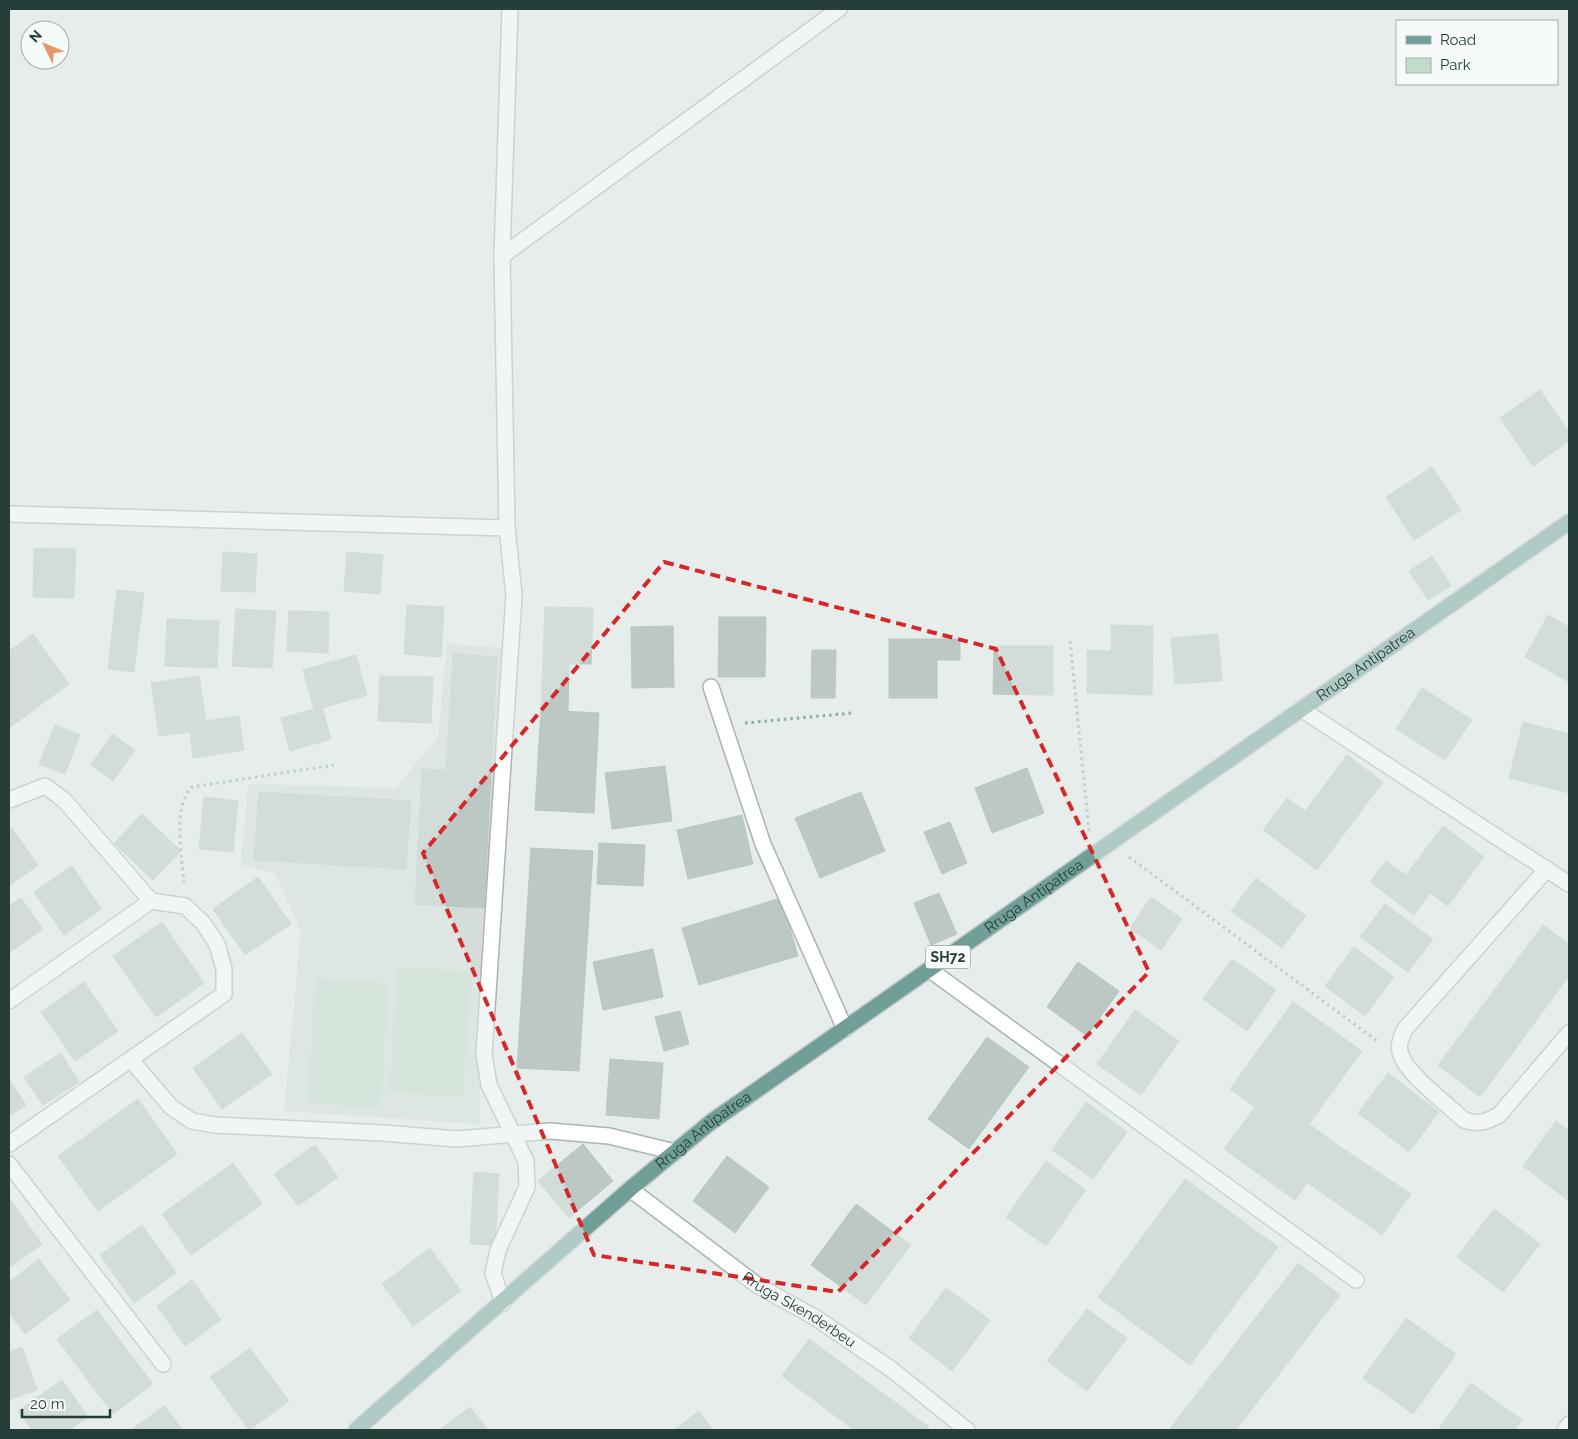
<svg xmlns="http://www.w3.org/2000/svg" width="1578" height="1439" font-family="Raleway,sans-serif">
	<style>
		.built { fill: #d4ddda }
		.green { fill: #c1dccb }
		.building { fill: #bbc8c4; stroke: #b9c7c2 }
		.lines { fill: none; stroke-linecap: round; stroke-linejoin: round }
		.lane-casing { stroke: #a9b5b2; stroke-width: 18 }
		.street-casing { stroke: #a9b5b2; stroke-width: 18 }
		.primary-casing { stroke: #c2c9c8; stroke-width: 18 }
		.path { stroke: #89aea6; stroke-width: 3; stroke-dasharray: 2.5 4; stroke-linecap: butt }
		.lane { stroke: #fff; stroke-width: 15 }
		.street { stroke: #fff; stroke-width: 15 }
		.primary { stroke: #6f9f97; stroke-width: 15 }
		.marked { fill: none; stroke: #d62828; stroke-width: 4; stroke-dasharray: 10 6; stroke-linejoin: round }
		.labels { text-anchor: middle; stroke-width: 4; stroke-linejoin: round; paint-order: stroke }
		.shield { fill: #f6faf9; stroke: #647673; stroke-width: 1 }
		.shield-label { font-size: 14px; font-weight: bold; fill: #263e3a }
		.street-label { font-size: 15px; fill: #263e3a; stroke: #f6faf9 }
	</style>
	<rect width="100%" height="100%" fill="#e6edeb"/>
	<!-- built -->
	<path class="built" d="M447,644L505,648L482,940L480,1124L284,1111L301,930L275,874L241,864L248,784L396,788L438,737Z"/>
	<!-- green -->
	<path class="green" d="M398,967L472,972L463,1097L389,1092Z
		M316,978L389,983L380,1108L307,1103Z"/>
	<!-- building -->
	<path class="building" d="M1540,390L1569,432V441L1533,466L1500,418Z
		M1432,467L1461,510L1414,540L1386,497Z
		M34,548L76,549L74,598L33,597Z
		M223,552L257,554L255,592L221,591Z
		M347,552L383,555L380,594L344,591Z
		M1432,556L1451,586L1428,600L1409,571Z
		M117,590L144,593L134,672L108,669Z
		M407,605L444,607L441,657L404,654Z
		M545,607L593,608L591,664H569L568,711L541,710Z
		M236,609L276,611L272,668L232,666Z
		M289,611L329,612L328,653L287,651Z
		M1548,615L1569,627V682L1525,657Z
		M719,617H766L765,677H718Z
		M167,619L219,621L217,668L165,666Z
		M1111,625L1153,626L1152,695L1087,693V650L1111,651Z
		M673,626L674,687L632,688L631,627Z
		M33,634L69,684L9,728V651Z
		M1218,634L1222,681L1175,684L1171,638Z
		M889,639H960V660H937V698H889Z
		M994,646H1053V695L993,694Z
		M812,650H836L835,698H811Z
		M453,654L497,657L484,908L415,904L422,769L446,770Z
		M356,655L367,695L322,708L331,739L290,751L281,718L314,709L303,670Z
		M199,676L206,721L239,716L244,750L193,758L190,732L159,736L151,683Z
		M380,676L433,677L431,723L378,721Z
		M1422,688L1472,720L1445,760L1396,729Z
		M541,710L599,713L594,813L535,810Z
		M1523,722L1569,734V793L1509,778Z
		M55,725L80,735L65,774L39,764Z
		M112,734L135,750L113,781L91,765Z
		M1347,755L1383,782L1317,870L1263,830L1287,798L1305,811Z
		M665,766L672,821L612,829L605,773Z
		M1027,768L1044,813L992,833L975,788Z
		M259,792L411,801L406,869L254,860Z
		M861,792L885,851L820,878L795,818Z
		M204,797L238,801L233,852L199,849Z
		M142,814L181,851L153,880L114,843Z
		M742,815L753,864L688,879L677,830Z
		M950,822L967,863L942,874L924,832Z
		M1443,826L1484,857L1448,906L1430,893L1414,915L1370,882L1386,861L1406,875Z
		M11,827L38,865L9,886V829Z
		M599,843L645,845L643,886L597,884Z
		M531,848L593,851L579,1071L517,1068Z
		M72,866L101,909L64,935L34,892Z
		M258,877L291,924L245,955L213,909Z
		M1256,878L1306,916L1282,948L1231,911Z
		M939,893L957,934L931,945L914,903Z
		M1151,897L1182,919L1161,950L1130,928Z
		M21,898L43,929L9,953V906Z
		M781,898L798,956L699,985L682,928Z
		M1385,904L1433,939L1408,972L1360,937Z
		M162,922L204,983L156,1017L113,956Z
		M1543,925L1569,944V976L1480,1097L1438,1065Z
		M1354,947L1394,977L1365,1016L1325,986Z
		M653,949L663,997L603,1010L593,962Z
		M1232,959L1276,990L1247,1031L1203,999Z
		M1078,962L1119,991L1087,1036L1047,1007Z
		M84,982L118,1031L75,1061L41,1012Z
		M1293,1002L1362,1051L1309,1124L1336,1144L1295,1200L1224,1149L1255,1107L1230,1089Z
		M1135,1010L1179,1041L1141,1095L1097,1064Z
		M680,1011L689,1044L664,1051L655,1017Z
		M242,1033L272,1074L222,1109L193,1068Z
		M987,1037L1029,1067L969,1149L928,1119Z
		M61,1053L79,1082L43,1105L24,1077Z
		M610,1059L663,1063L659,1119L606,1115Z
		M1388,1073L1439,1112L1409,1152L1358,1113Z
		M9,1079L26,1105L9,1116Z
		M138,1099L177,1154L98,1211L58,1156Z
		M1086,1102L1127,1132L1093,1179L1052,1150Z
		M1556,1121L1569,1131V1201L1523,1166Z
		M583,1144L613,1181L569,1218L538,1181Z
		M1336,1144L1411,1194L1382,1235L1308,1183Z
		M315,1145L338,1177L298,1206L274,1174Z
		M727,1156L769,1187L735,1233L693,1201Z
		M1046,1161L1086,1190L1046,1246L1006,1217Z
		M233,1163L262,1204L191,1255L162,1214Z
		M474,1172L499,1174L495,1245L470,1244Z
		M1185,1179L1278,1247L1190,1365L1098,1297Z
		M9,1198L42,1244L9,1268Z
		M856,1204L911,1245L866,1305L811,1265Z
		M1494,1209L1540,1244L1503,1292L1457,1257Z
		M142,1225L176,1273L134,1303L100,1255Z
		M430,1248L461,1291L413,1326L382,1284Z
		M39,1259L70,1300L25,1334L9,1313V1282Z
		M1298,1263L1340,1295L1236,1430H1169Z
		M192,1280L221,1320L185,1346L157,1306Z
		M946,1288L990,1320L952,1371L909,1338Z
		M1087,1309L1127,1338L1087,1391L1047,1361Z
		M97,1310L153,1384L113,1414L57,1339Z
		M1406,1318L1456,1354L1413,1414L1363,1378Z
		M809,1339L929,1427L927,1430H854L782,1376Z
		M22,1347L37,1390L9,1400V1352Z
		M250,1348L289,1401L249,1430L210,1377Z
		M62,1380L88,1417L70,1430H32L18,1411Z
		M1471,1383L1522,1420L1515,1430H1438Z
		M164,1406L183,1430H131Z
		M470,1407L488,1430H439Z
		M699,1411L713,1430H674Z"/>
	<g class="lines">
		<!-- lane casing -->
		<g class="lane-casing">
			<path id="lane" d="M1547,869L1405,1029C1401,1038 1397,1046 1401,1055C1407,1074 1449,1106 1464,1120C1478,1125 1486,1122 1499,1115L1569,1033
				M9,1164L163,1364
				M1565,1430L1569,1424"/>
		</g>
		<!-- street casing -->
		<g class="street-casing">
			<g id="street">
				<path d="M502,256L839,9"/>
				<path d="M9,514L507,528"/>
				<path d="M711,687L763,844L845,1029"/>
				<path d="M1301,709L1569,884"/>
				<path d="M9,800L45,786L64,800L151,901L185,906L203,923L217,944L224,969V994L9,1144"/>
				<path d="M930,970L1356,1280"/>
				<path d="M9,1001L151,901"/>
				<path d="M131,1060L171,1107L192,1121L215,1125L383,1133L457,1139L550,1131L609,1136L675,1152"/>
				<path id="s1" d="M630,1189L757,1285L816,1318L891,1369L967,1430"/>
				<path d="M503,1303L493,1273L498,1250L527,1187L526,1161L489,1085L484,1054L514,595L507,528L502,256L510,9"/>
			</g>
		</g>
		<!-- primary casing -->
		<g class="primary-casing">
			<g id="primary">
				<path id="s2" d="M356,1430L630,1189L711,1122L1569,522"/>
			</g>
		</g>
		<!-- path -->
		<path class="path" d="M1070,641L1089,831
			M745,723L852,713
			M1129,857L1377,1041
			M184,883C182,856 172,807 192,787L334,765"/>
		<!-- lane -->
		<use href="#lane" class="lane"/>
		<!-- street -->
		<use href="#street" class="street"/>
		<!-- primary -->
		<use href="#primary" class="primary"/>
	</g>
	<!-- marked area -->
	<path d="M0 0H1578V1439H0ZM664,562L996,649L1149,972L838,1292L594,1255L423,853Z" fill="#e6edeb" fill-opacity=".55" fill-rule="evenodd"/>
	<path class="marked" d="M664,562L996,649L1149,972L838,1292L594,1255L423,853Z"/>
	<g class="labels">
		<!-- shield labels -->
		<rect class="shield" x="925.5" y="945.5" width="45" height="23" rx="4"/>
		<g class="shield-label">
			<text x="948" y="962">SH72</text>
		</g>
		<!-- street labels -->
		<g class="street-label">
			<text dy="5" stroke="none"><textPath href="#s2" startOffset="1269">Rruga Antipatrea</textPath></text>
			<text dy="5" stroke="none"><textPath href="#s2" startOffset="864">Rruga Antipatrea</textPath></text>
			<text dy="5" stroke="none"><textPath href="#s2" startOffset="459">Rruga Antipatrea</textPath></text>
			<text dy="5" stroke="none"><textPath href="#s1" startOffset="208">Rruga Skenderbeu</textPath></text>
		</g>
	</g>
	<!-- border -->
	<rect width="1578" height="1439" fill="none" stroke="#263e3a" stroke-width="20"/>
	<!-- legend -->
	<rect x="1396" y="20" width="162" height="65" fill="#f6faf9" stroke="#a3afad"/>
	<rect x="1406" y="36" width="25" height="8" fill="#6f9f97" stroke="#a3afad"/>
	<text x="1440" y="45" font-size="15" fill="#263e3a">Road</text>
	<rect x="1406" y="58" width="25" height="15" fill="#c1dccb" stroke="#a3afad"/>
	<text x="1440" y="70" font-size="15" fill="#263e3a">Park</text>
	<!-- north arrow -->
	<g transform="translate(45 45) rotate(313)"><circle r="24" fill="#f6faf9" stroke="#a3afad"/>
	<path d="M0-4L9 19L0 12L-9 19Z" fill="#e5966c"/>
	<text y="-8" font-size="14" font-weight="bold" text-anchor="middle" fill="#263e3a">N</text>
	</g>
	<!-- scale -->
	<path d="M22 1409v8h88v-8" fill="none" stroke="#263e3a" stroke-width="2.5"/>
	<text x="30" y="1409" font-size="15" fill="#263e3a" stroke="#f6faf9" stroke-width="4" paint-order="stroke">20 m</text>
</svg>
